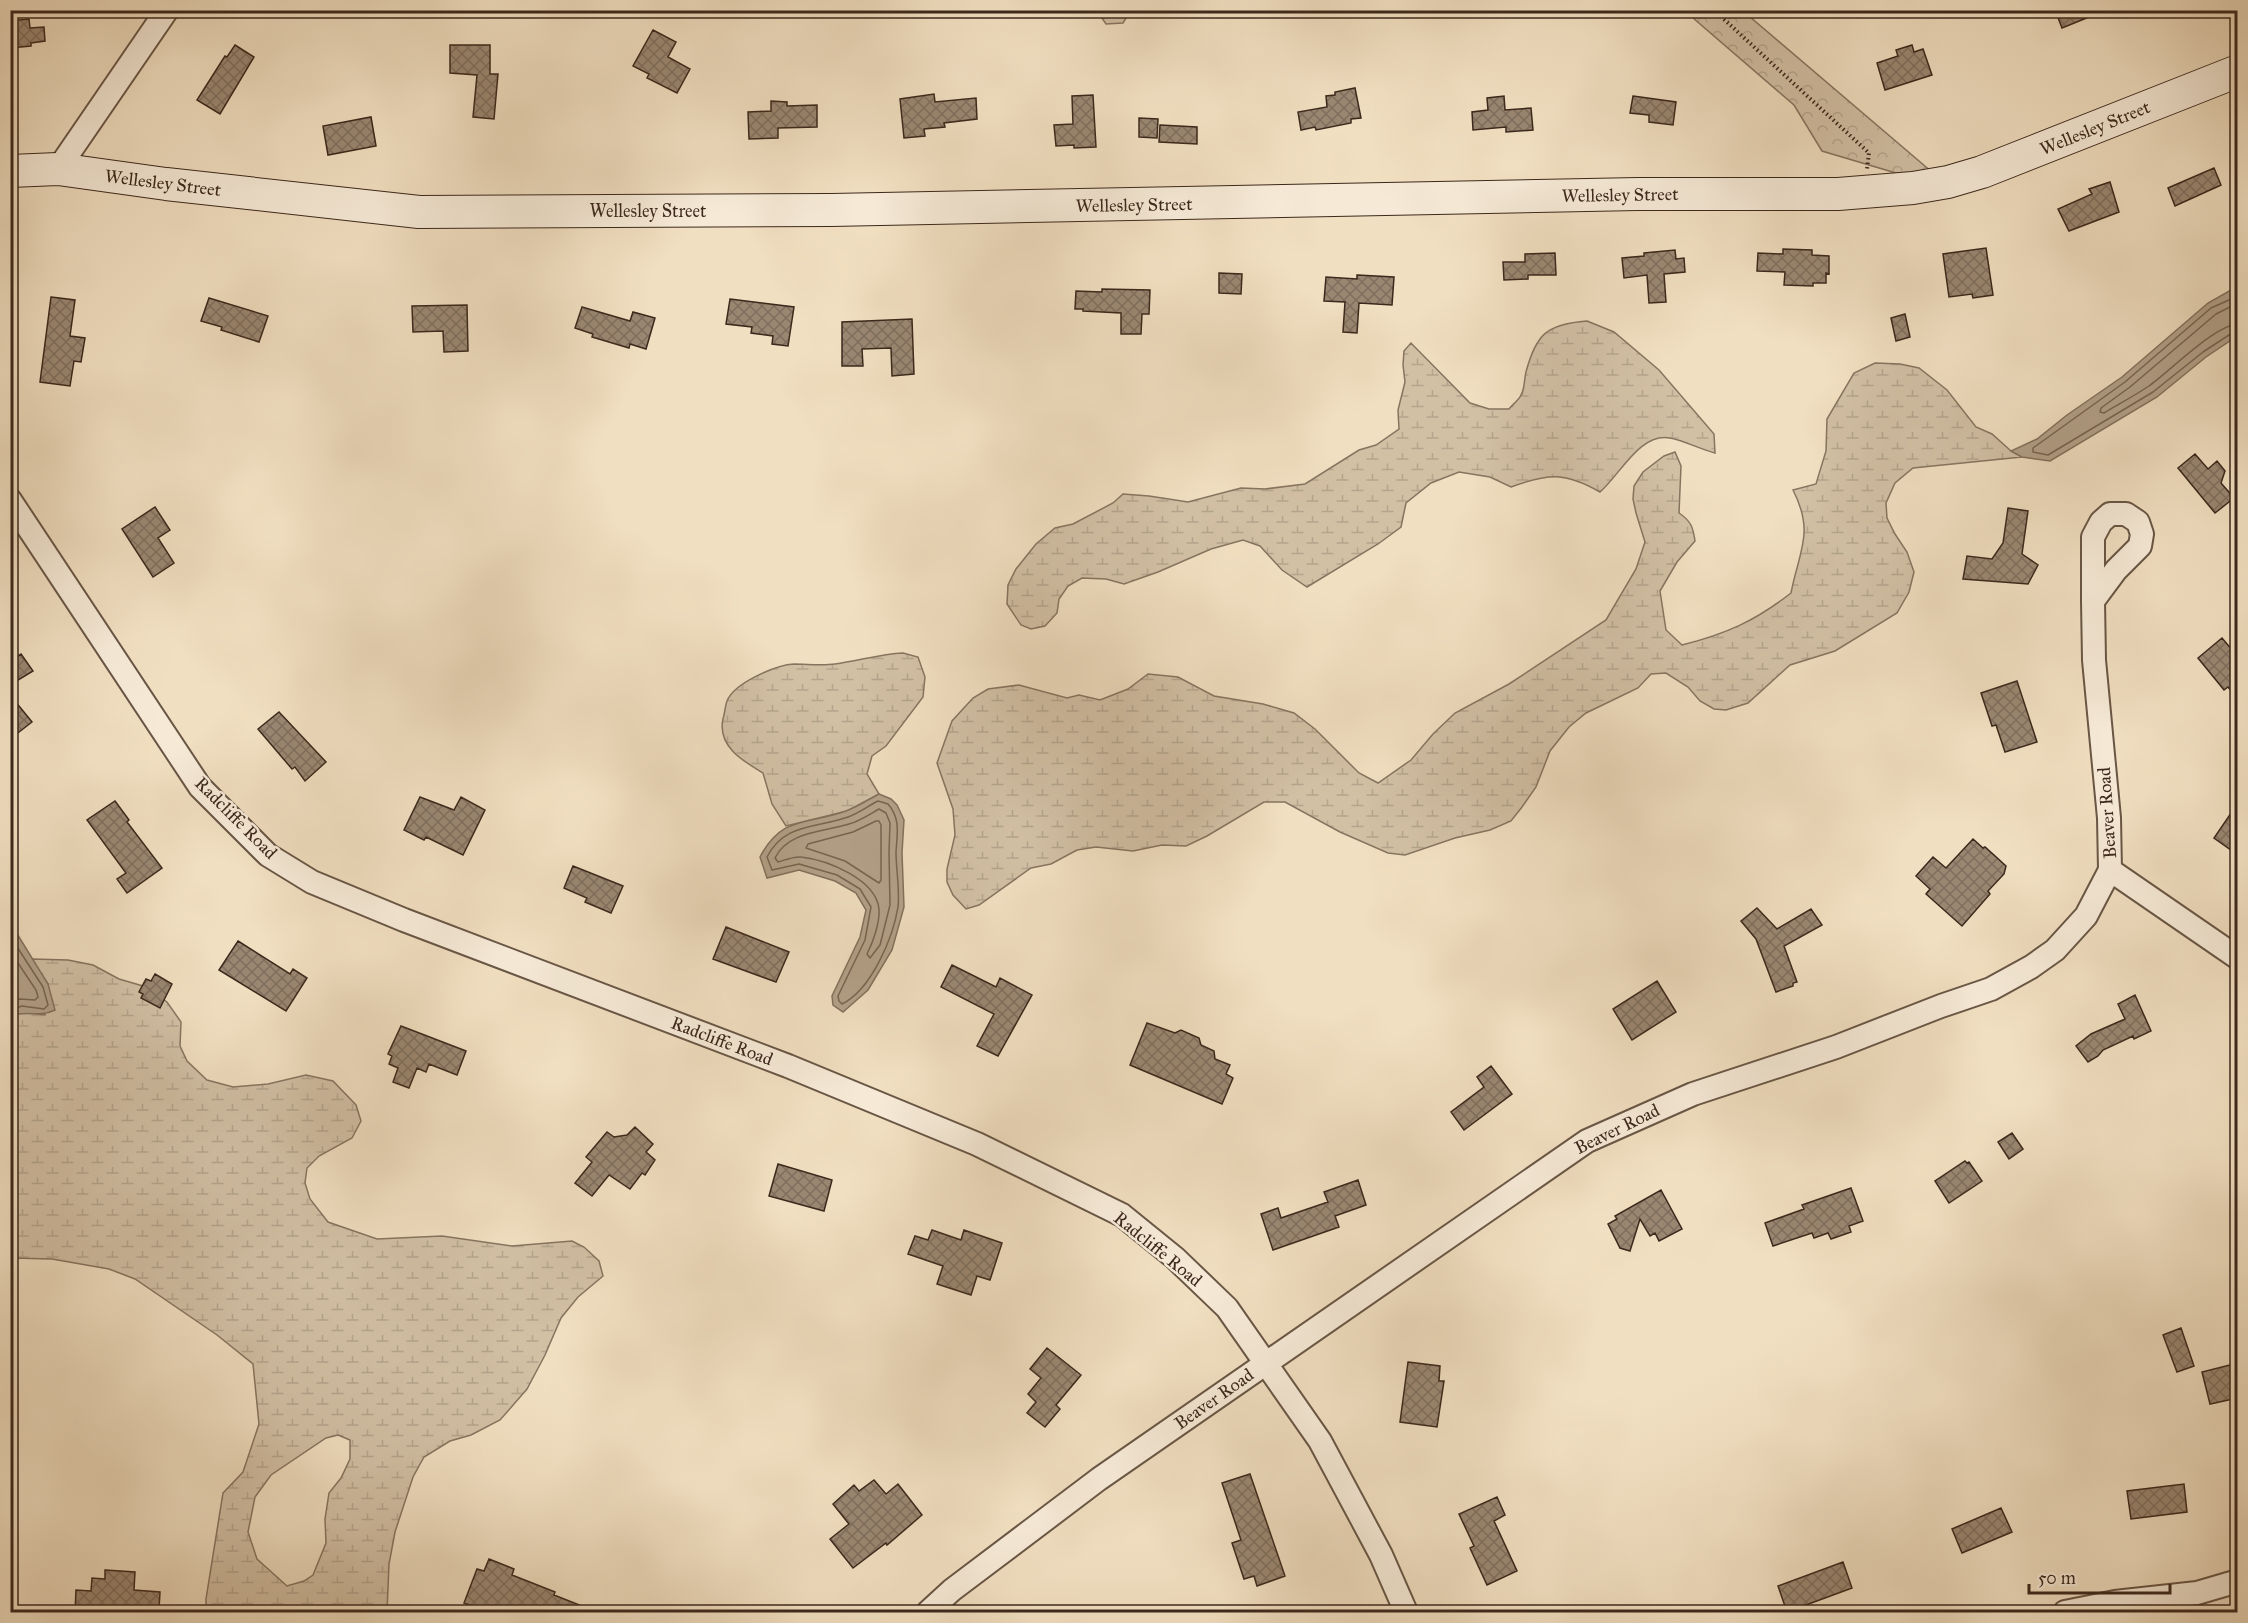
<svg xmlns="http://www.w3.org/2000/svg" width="2248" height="1623" font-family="'IM FELL Great Primer',serif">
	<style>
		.wetland { fill: url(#wetland-marsh); stroke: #877460; stroke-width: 1.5; fill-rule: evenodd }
		.park { fill: url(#park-crowns); stroke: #877460; stroke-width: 1.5 }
		.water { fill: #b3a189; stroke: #83715d; stroke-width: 1.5 }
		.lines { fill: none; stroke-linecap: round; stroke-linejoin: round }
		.shore { stroke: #786452; stroke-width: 1.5 }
		.building { fill: url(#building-cross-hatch); stroke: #3c281c; stroke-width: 1.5 }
		.street-casing { stroke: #695645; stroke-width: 26 }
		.secondary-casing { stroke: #3c281c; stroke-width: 34 }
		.path { stroke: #3c281c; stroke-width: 4; stroke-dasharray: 1.5 3; stroke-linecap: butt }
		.street { stroke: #f6ead7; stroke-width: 22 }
		.secondary { stroke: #f6ead7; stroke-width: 32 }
		.labels { text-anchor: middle; stroke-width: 5; stroke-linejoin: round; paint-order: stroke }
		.street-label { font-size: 18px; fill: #3c281c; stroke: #f6ead7 }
	</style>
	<defs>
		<pattern id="wetland-marsh" width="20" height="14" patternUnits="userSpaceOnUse" patternTransform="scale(1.5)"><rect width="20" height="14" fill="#d2c0a5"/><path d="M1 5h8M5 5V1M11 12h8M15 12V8" fill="none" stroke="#b5a58d"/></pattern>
		<pattern id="park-crowns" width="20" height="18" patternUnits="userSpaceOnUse" patternTransform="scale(1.5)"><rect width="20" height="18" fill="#d2c0a5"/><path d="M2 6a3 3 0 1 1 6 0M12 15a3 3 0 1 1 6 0" fill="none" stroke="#b5a58d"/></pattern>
		<pattern id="building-cross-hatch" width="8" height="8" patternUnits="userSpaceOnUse" patternTransform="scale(1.5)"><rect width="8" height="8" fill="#9a8772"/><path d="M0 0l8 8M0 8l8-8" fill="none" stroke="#7f6e5d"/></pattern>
	</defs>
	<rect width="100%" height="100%" fill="#f1dfc1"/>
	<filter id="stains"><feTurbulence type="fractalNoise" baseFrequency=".00333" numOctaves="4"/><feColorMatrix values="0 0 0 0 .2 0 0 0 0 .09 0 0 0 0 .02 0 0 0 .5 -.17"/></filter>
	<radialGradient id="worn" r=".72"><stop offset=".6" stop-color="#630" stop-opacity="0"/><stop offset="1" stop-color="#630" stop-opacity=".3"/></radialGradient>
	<!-- wetland -->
	<path class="wetland" d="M1097,11H1130L1123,23L1106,24Z
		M1587,321L1614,332L1659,370L1714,434L1715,453C1700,449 1685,441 1670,438C1640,432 1620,475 1600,492C1565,472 1549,473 1511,487L1490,477L1459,472L1431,483L1406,503L1401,527L1378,544L1307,587L1282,570L1260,546L1243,540L1211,549L1158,572L1124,584L1106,579L1082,578L1068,586L1059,599L1057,613L1045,626L1031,629L1021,625L1007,604L1008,585L1016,569L1036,544L1055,528L1073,524L1113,503L1123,494L1149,496L1188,502L1241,488L1265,489L1305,484L1359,450L1376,445L1399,429L1398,410L1405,382L1403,365L1404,351L1411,343L1470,403L1489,409H1509C1512,405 1519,400 1521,395C1525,389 1524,379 1526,372C1536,334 1547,324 1587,321Z
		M1875,363L1900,364L1919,368L1947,390L1976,427L1992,434L2011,451L2022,457L1913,468L1895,483L1886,503L1887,518L1895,534L1907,552L1914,572L1909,592L1897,613L1835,651L1790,665L1748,703L1726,710L1714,709L1700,701L1688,687L1666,673L1651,674L1638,688L1586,713L1569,727L1550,751L1536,787L1522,807L1511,821L1490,830L1455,838L1405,855L1388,853L1340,832L1285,802H1264L1207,836L1186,846L1162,845L1133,851L1096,847L1077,850L1051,864L1031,868L979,905L966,909L953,895L947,882V869L955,835L953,809L937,763L952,721L973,698L988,689L1019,685L1067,698L1079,695L1100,700L1128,689L1148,674L1178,677L1214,696L1263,704L1294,713L1315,729L1359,773L1378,783L1411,760L1433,734L1455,713L1509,684L1606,620L1636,569L1645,542L1636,513L1633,499L1634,486L1643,472L1664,456L1675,452L1681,466L1679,513C1691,521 1693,527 1695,541L1677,562L1660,591L1666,630L1682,645C1726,634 1755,621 1791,593C1799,551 1815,533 1793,490L1816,484L1826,451L1827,419L1854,373Z
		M903,653L918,657L925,677L923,697L886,746L872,756L867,774L879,794L847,811L786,826L772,804L763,773C743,761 717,746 723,719C725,713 725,706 727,701C734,683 776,665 794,664C807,664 822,666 835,664C858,661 880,654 903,653Z
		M31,959L68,960L93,965L119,979L143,986L167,1002L181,1022L180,1046L187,1061L207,1080L233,1087L268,1084L306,1075L333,1081L356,1105L361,1121L352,1138L319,1156L307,1168L305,1183L310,1199L328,1222L377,1239L442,1236L512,1246L572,1241L584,1247L599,1261L603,1276L578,1297L561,1318L545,1355L527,1389L500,1420L471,1435L450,1441L424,1457L413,1477L395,1532L389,1564L387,1612H206V1599L223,1493L243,1472L259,1424L253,1364L217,1335L135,1279L109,1269L52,1259L11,1258L10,1016L22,1012L45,1015L48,984ZM338,1435L350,1440V1459L341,1478L329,1493L325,1519L326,1543L313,1575L304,1581L287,1586L257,1559L248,1532L255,1497L271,1475L326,1438Z"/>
	<!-- park -->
	<path class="park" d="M1685,11H1743L1953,190L1822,151L1794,105Z"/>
	<!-- water -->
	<path class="water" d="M2231,290H2237V336L2206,357L2157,397L2050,461L2022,457L2011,451L2037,439L2067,415L2122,377L2208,303Z
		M879,794L891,799L897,805L904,820L902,853L904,907L892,950L868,990L843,1012L833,1005L832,996L860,937L866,910L856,893L835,881L799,870L767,878L760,857C782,815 807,825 846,811C857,807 868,800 879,794Z
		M11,924L48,984L55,1010C39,1018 27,1010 11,1016Z"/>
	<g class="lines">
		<!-- shore -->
		<path class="shore" d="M2238,296L2211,308L2125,382L2033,448V452L2048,455L2153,392L2203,352L2232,333L2238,332
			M2238,303L2216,314L2130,387L2101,408L2100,412L2104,413C2119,404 2134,396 2149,386C2169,372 2215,325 2238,324
			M878,801L888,804C901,819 897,834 896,852C896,870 900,890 898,907C893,938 871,990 842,1004L839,1001L838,996L865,940L871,907L860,889L837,875L799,864L772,870L767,857C784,823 817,828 848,817C859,813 868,806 878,801Z
			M879,809L886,813L890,823L889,853L890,905L880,945L870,958L867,954C873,942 880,923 879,909C876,879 827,860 801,857C794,856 785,860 778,862L775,858C788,831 824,832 849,824C860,821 870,814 879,809Z
			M876,821H879L881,825V880L879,883L845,861L806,848L808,844L853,832Z
			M10,936L43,987L48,1005L44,1009L22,1006L10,1010
			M10,951L36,990L38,997L35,1000L20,999L10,1002"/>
	</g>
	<!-- building -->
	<path class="building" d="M2055,10H2104V11L2062,28Z
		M29,19L30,28L44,27L45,41L31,43V46L10,48V21Z
		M653,30L676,42L668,57L690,69L677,93L647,78L649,74L633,66Z
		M235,45L254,57L220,114L197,100L225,56L227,57Z
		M450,45H490V74H498L494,119L473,117L477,75L450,73Z
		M1912,45L1914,52L1923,49L1932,75L1885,90L1877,63L1898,56L1896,50Z
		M1355,88L1361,118L1351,119V123L1316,130L1315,127L1301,130L1298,112L1327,107L1326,96L1335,95V92Z
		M934,94L935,102L976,98L977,119L944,123L945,127L924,129L925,136L904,138L900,99Z
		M1093,95L1096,147L1074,148V145L1056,146L1054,125L1073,124L1072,96Z
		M1504,96L1505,110L1531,108L1533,130L1506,132V127L1473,130L1472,112L1488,110L1487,98Z
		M1633,96L1676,102L1673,125L1649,122V115L1630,113Z
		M771,101L787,102V106L817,105V127L778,128V138L749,139L748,112L771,111Z
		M371,117L376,146L328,155L323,126Z
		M1139,118L1158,119L1157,138L1139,137Z
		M1160,125L1197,127V144L1159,142Z
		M2214,168L2221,185L2175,206L2168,188Z
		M2110,182L2119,212L2069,231L2058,209L2092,194L2089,189Z
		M1986,248L1993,295L1973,298L1972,294L1949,297L1943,254Z
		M1783,249L1812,250V255L1829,256V274L1826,273V283H1813V286L1784,285L1785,272L1757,271L1758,253L1783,254Z
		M1675,250L1676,259L1684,258L1685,272L1664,274L1666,302L1649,303L1647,275L1624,278L1622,258L1644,256V253Z
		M1555,253L1556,275H1528V279L1504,280L1503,262H1525V254Z
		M1219,273L1242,274L1241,294L1219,293Z
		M1357,275L1394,277L1392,305L1359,303L1357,333L1343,332L1345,302L1324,301L1326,277L1357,279Z
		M1102,289L1150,290L1149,314H1142L1141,334H1121V313L1083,311V309H1075L1076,291L1102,292Z
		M51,297L75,300L70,336L85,338L81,362L74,361L70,386L40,382Z
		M209,298L268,316L259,342L221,330L222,327L201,321Z
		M730,299L794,307L788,346L772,344L773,336L751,333L752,327L726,324Z
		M467,305L468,351L444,352L443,331L413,332L412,306Z
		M582,307L630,321L633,312L655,318L646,349L630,344L629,348L592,337L593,334L575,328Z
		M1905,314L1910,337L1896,341L1891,318Z
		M912,319L914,374L892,376L891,348L862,349L863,366H842V322Z
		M2195,454L2208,469L2217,461L2225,471L2221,483L2234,498L2215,513L2178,468Z
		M155,507L170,530L158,538L174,563L153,577L122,529Z
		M2008,508L2028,511L2022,554L2038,565L2028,584L1963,579L1967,556L1992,559L2003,543Z
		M2222,638L2238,657V699L2228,687L2224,690L2198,658Z
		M21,654L33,671L10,685V661Z
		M2017,681L2037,742L2005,752L1996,725L1992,726L1981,693Z
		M10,695L32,722L10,739Z
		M279,712L326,762L305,781L295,767L292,769L258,729Z
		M420,797L454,810L461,797L485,810L463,855L426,837L424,840L404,830Z
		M115,801L129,820L127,822L162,868L127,893L117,879L126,873L87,820Z
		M2238,803V855L2214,838Z
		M1973,839L1983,848L1985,847L2006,866L2004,874L1988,891L1990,894L1962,926L1926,894L1930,889L1916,876L1933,857L1946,868Z
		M573,866L623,886L611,913L585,902L587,898L564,888Z
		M1757,908L1777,929L1811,909L1822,925L1784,946L1797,982L1793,983V986L1776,992L1756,939L1741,921Z
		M726,927L789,952L776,982L713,959Z
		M238,941L290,974L293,969L307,978L286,1011L219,970Z
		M952,965L996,987L1000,978L1032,995L998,1056L977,1046L994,1014L941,987Z
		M155,974L172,984L160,1008L141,998L143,994L139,992L146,979L151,981Z
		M1657,981L1676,1012L1632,1040L1613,1009Z
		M2135,995L2151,1031L2134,1039L2133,1036L2103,1050L2098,1056L2088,1062L2076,1046L2091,1034L2125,1019L2118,1004Z
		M1147,1023L1175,1033L1181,1030L1199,1038L1201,1045L1214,1051L1215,1059L1230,1065L1226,1074L1233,1078L1222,1104L1130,1065Z
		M401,1026L466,1051L457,1075L429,1064L426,1072L417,1068L409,1088L393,1082L398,1068L389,1064L392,1056L388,1054Z
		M1491,1066L1512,1094L1464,1130L1451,1112L1484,1087L1477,1077Z
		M635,1127L653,1144L646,1152L655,1160L645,1175L642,1173L630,1189L609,1175L592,1196L575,1183L592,1162L586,1157L607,1132L614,1137L627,1135Z
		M2012,1133L2023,1149L2009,1159L1998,1142Z
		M1965,1161L1967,1163L1969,1162L1982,1181L1949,1203L1935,1181Z
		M778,1164L832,1180L824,1211L769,1196Z
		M1358,1180L1366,1205L1335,1216L1339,1227L1273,1250L1261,1214L1278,1208L1281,1218L1328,1202L1324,1192Z
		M1851,1188L1863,1221L1849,1226L1851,1232L1831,1239L1828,1233L1814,1238L1812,1233L1773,1246L1765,1223L1804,1209L1802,1205Z
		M1661,1190L1682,1229L1659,1241L1655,1233L1650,1236L1640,1219L1630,1251L1620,1248L1608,1224L1617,1219L1615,1216Z
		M932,1230L961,1240L964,1230L1002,1243L990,1280L977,1276L971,1295L937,1284L943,1266L908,1254L915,1236L928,1240Z
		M2181,1328L2194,1366L2177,1372L2163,1335Z
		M1047,1348L1081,1375L1056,1405L1060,1409L1045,1427L1027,1413L1036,1402L1028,1394L1041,1378L1030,1369Z
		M1408,1362L1440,1366L1439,1381H1444L1437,1427L1400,1422Z
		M2238,1363V1398L2210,1404L2202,1372Z
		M1250,1474L1285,1576L1257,1586L1254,1576L1244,1579L1232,1543L1241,1540L1222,1483Z
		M874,1480L886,1494L898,1484L922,1515L887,1545L886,1543L853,1568L830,1539L849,1524L833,1504L854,1485L859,1491Z
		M2184,1484L2187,1512L2131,1519L2127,1491Z
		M1497,1497L1505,1515L1494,1521L1517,1571L1487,1585L1470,1548L1474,1546L1459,1514Z
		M2001,1508L2012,1532L1962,1553L1952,1529Z
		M489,1559L514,1569L512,1575L555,1592L554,1595L597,1612H489L464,1603L477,1569L484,1571Z
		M1843,1562L1852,1588L1787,1612L1778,1586Z
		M105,1570L135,1572L134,1590L160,1592L159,1609L149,1608V1612H75L76,1590L91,1591L92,1578L105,1579Z"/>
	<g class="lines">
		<!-- street casing -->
		<g class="street-casing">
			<path id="street" d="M58,169L167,10
				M10,500L200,787L268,855L312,882L404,920L788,1066L977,1144L1122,1215L1175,1258L1227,1308L1320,1441L1381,1555L1406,1612
				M2110,870L2238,958
				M928,1612L952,1590L1099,1479L1587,1141L1693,1094L1836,1047L1941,1006L1991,989L2031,967L2055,950L2086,916L2110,870L2109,818L2094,660L2093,601V537L2101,522L2110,514H2126L2138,522L2142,534L2140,546L2116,570L2093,601
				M2065,1612L2115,1602L2197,1593L2238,1581"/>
		</g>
		<!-- secondary casing -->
		<g class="secondary-casing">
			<path id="secondary" d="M10,171L58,169L166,184L419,212L831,210L1638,194H1838L1913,188L1948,182L1982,172L2238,71"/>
		</g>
		<!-- path -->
		<path class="path" d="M1714,10L1869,153L1867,169"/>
		<!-- street -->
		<use href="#street" class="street"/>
		<!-- secondary -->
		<use href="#secondary" class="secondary"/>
	</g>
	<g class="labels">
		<!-- street labels -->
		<g class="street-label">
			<text transform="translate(2095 128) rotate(-22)" y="6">Wellesley Street</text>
			<text transform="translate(163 183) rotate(7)" y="6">Wellesley Street</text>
			<text transform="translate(1620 195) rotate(-1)" y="6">Wellesley Street</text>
			<text transform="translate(1134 205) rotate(-1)" y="6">Wellesley Street</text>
			<text x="648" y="217">Wellesley Street</text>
			<text transform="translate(2107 813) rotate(-94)" y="6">Beaver Road</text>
			<text transform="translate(236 818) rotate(45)" y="6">Radcliffe Road</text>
			<text transform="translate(722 1041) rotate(21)" y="6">Radcliffe Road</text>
			<text transform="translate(1617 1129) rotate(-26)" y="6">Beaver Road</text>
			<text transform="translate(1158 1249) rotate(39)" y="6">Radcliffe Road</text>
			<text transform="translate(1214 1399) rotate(-35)" y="6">Beaver Road</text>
		</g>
	</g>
	<!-- margin -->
	<rect width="2248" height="1623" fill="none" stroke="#f1dfc1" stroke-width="36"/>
	<rect x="12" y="12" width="2224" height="1599" fill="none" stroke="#3c281c" stroke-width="3"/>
	<rect x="18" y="18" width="2212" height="1587" fill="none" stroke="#3c281c" stroke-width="1.5"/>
	<!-- scale -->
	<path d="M2029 1584v9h141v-9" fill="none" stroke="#3c281c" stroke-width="3"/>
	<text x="2038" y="1584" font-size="18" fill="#3c281c" stroke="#f6ead7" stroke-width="4.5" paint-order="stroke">50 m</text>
	<rect width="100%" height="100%" filter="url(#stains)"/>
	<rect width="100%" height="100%" fill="url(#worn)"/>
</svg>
